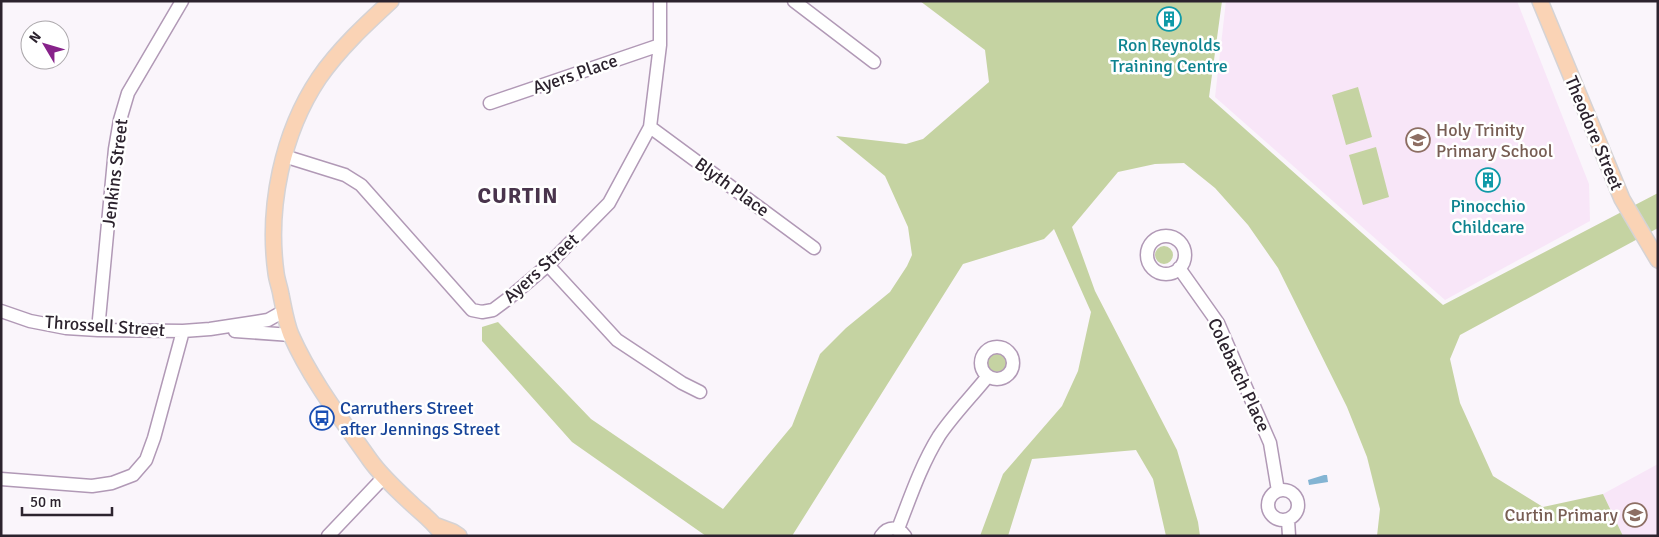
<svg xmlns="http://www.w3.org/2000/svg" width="1659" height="537" font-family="Signika,sans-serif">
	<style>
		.education { fill: #f8e6f8 }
		.green { fill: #c5d3a2 }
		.water { fill: #83b4d3 }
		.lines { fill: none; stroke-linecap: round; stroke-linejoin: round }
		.minor-casing { stroke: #b199b6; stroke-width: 15 }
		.major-casing { stroke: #d5d3d5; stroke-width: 18 }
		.minor { stroke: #fff; stroke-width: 12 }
		.major { stroke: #fad3b5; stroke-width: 15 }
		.labels { text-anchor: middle; stroke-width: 5; stroke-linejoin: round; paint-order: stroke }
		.culture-label { font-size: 18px; fill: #0d838f; stroke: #fff }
		.street-label { font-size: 18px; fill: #2c232e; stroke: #fff }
		.education-label { font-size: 18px; fill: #785e54; stroke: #fff; text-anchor: start }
		.transit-label { font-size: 18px; fill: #164399; stroke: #fff; text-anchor: start }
		.district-label { font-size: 22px; font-weight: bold; letter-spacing: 1px; fill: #49344c; stroke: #fff }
	</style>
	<rect width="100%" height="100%" fill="#faf5fb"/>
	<!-- education -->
	<path class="education" d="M1226,1H1517L1589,184L1590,221L1445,300L1215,97Z
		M1658,464V536H1623L1603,494Z"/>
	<!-- green -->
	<path class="green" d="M920,1H1222L1209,97L1443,305L1658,193V228L1460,335L1450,359L1460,403L1493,476L1543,507L1603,494L1623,536H1377L1380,509L1367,457L1347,407L1278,268L1248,225L1215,188L1184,163L1155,164L1118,172L1072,227L1095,291L1177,450L1198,522L1200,536H1166L1153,479L1136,450L1032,459L1008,536H980L1003,474L1062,406L1078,371L1091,312L1054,229L1044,239L963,264L792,536H706L572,442L482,341V327L498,322L591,419L723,509L792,426L820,354L846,328L890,292L907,266L912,255L908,227L885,176L836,136L906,144L923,139L989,82L985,50Z
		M1358,87L1372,137L1346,145L1332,95Z
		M1376,147L1389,197L1363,205L1349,155Z
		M1155 255a9 9 0 1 1 18 0a9 9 0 1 1-18 0Z
		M987 362a10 10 0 1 1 20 0a10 10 0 1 1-20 0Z"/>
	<!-- water -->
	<path class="water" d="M1324,475H1327L1328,482L1309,485L1308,480Z"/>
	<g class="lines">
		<!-- minor casing -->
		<g class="minor-casing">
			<path id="minor" d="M794,1L874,62
				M490,103L660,45
				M650,127L814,248
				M284,156L345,175L361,185L472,310L482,312L493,310L509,298L548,265L609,203L650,127L660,45V1
				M1147 255a19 19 0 1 1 38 0a19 19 0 1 1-38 0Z
				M548,265L617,340L682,383L700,392
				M1179,268L1218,323L1270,443L1278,491
				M1,311L30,321L66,328L98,330L183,331L210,329L256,322L268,320L284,311
				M98,330L115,149L120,120L128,93L182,1
				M235,331L291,335
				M981 363a16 16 0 1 1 32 0a16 16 0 1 1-32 0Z
				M1,479L92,486L112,483L133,475L146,460L154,438L183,331
				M1268 505a15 15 0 1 1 30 0a15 15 0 1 1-30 0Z
				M1288,520L1289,536
				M898,529C910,498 921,465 939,436C953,415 972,396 988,376
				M328,536L384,477
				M881,536C888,526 898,526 905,536"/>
		</g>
		<!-- major casing -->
		<g class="major-casing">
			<path id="major" d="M391,1C365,25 339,49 319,78C282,133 267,208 276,273C277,281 280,288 281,295C284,309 286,323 291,335C311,380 342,420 370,460C382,477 399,492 414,506C425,516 435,523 443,536
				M1540,1L1622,199L1658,260
				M437,526L453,532L459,536"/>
		</g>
		<!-- minor -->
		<use href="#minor" class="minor"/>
		<!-- major -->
		<use href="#major" class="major"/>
	</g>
	<!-- icons -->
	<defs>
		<g id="building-ring" transform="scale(1.25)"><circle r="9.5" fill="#fff" stroke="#0f9aa8" stroke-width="1.5"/><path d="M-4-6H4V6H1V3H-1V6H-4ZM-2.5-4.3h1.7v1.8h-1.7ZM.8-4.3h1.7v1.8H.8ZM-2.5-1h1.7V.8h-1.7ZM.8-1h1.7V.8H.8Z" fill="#0f9aa8"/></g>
		<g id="school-ring" transform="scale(1.25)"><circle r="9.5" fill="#fff" stroke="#8d6e63" stroke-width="1.5"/><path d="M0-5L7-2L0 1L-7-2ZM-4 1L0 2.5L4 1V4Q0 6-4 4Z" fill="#8d6e63"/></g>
		<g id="bus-ring" transform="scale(1.25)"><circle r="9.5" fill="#fff" stroke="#1a4fb4" stroke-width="1.5"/><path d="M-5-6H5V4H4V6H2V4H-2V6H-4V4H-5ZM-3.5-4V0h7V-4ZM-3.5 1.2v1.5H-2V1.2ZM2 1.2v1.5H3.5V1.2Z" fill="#1a4fb4"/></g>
	</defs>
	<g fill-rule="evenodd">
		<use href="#building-ring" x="1169" y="19"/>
		<use href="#school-ring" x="1418" y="140"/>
		<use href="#building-ring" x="1488" y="180"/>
		<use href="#bus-ring" x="322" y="418"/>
		<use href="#school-ring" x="1635" y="515"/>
	</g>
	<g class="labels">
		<!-- culture labels -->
		<g class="culture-label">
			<text x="1169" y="51">Ron Reynolds<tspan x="1169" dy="21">Training Centre</tspan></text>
			<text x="1488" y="212">Pinocchio<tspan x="1488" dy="21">Childcare</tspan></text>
		</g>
		<!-- street labels -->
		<g class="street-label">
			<text transform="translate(575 74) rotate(-19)" y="6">Ayers Place</text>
			<text transform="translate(1594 133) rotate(67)" y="6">Theodore Street</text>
			<text transform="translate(115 173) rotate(-83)" y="6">Jenkins Street</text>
			<text transform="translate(732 187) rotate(36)" y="6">Blyth Place</text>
			<text transform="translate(541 268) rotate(-42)" y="6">Ayers Street</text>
			<text transform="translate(105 326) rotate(4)" y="6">Throssell Street</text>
			<text transform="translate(1239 375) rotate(65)" y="6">Colebatch Place</text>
		</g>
		<!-- education labels -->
		<g class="education-label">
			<text x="1436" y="136">Holy Trinity<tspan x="1436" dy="21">Primary School</tspan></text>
			<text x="1618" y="521" text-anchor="end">Curtin Primary</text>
		</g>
		<!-- transit labels -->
		<g class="transit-label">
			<text x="340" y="414">Carruthers Street<tspan x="340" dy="21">after Jennings Street</tspan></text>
		</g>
		<!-- district labels -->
		<g class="district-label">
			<text x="518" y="203">CURTIN</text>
		</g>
	</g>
	<!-- border -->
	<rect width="1659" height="537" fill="none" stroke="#2c232e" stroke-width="5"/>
	<!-- north arrow -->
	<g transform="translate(45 45) rotate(308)"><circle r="24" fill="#ffffff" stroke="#aba7ab"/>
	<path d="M0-4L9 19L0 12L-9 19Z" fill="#87228a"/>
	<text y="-8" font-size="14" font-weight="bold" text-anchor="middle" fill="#2c232e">N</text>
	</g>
	<!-- scale -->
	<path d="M22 507v8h90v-8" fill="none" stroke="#2c232e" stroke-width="2.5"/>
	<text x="30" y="507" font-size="15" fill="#2c232e" stroke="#ffffff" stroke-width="4" paint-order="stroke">50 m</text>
</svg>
